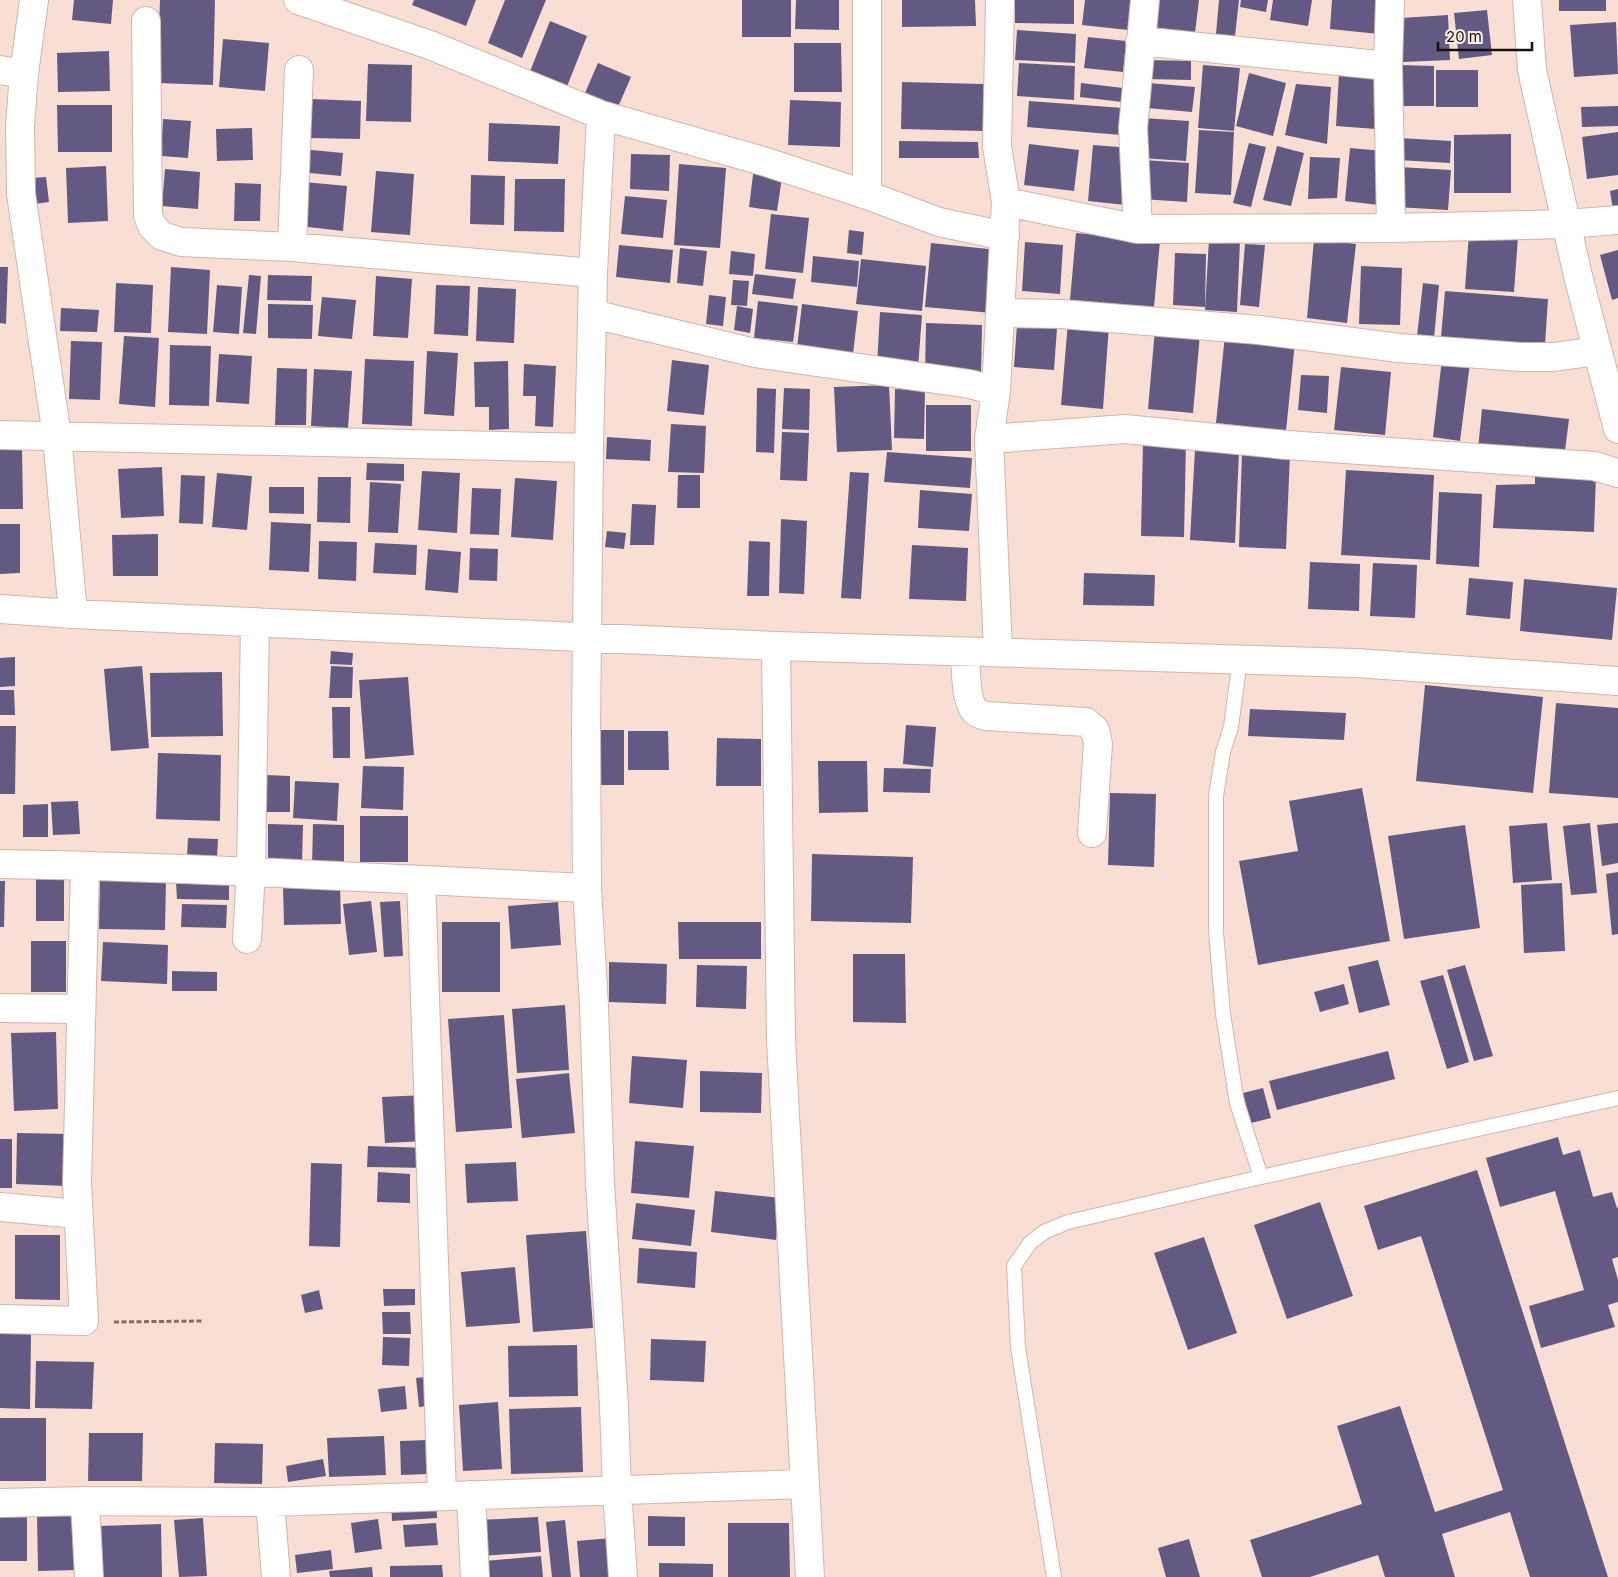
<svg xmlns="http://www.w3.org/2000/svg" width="1618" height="1577" font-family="Inter,sans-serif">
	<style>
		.building { fill: #635a84 }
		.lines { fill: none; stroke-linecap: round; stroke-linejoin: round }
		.service-casing { stroke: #cfb6ab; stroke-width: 16 }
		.minor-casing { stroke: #cfb6ab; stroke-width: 30 }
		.tertiary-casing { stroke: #cfb6ab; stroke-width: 30 }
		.path { stroke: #7e6d66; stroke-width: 3; stroke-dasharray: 5 2.5; stroke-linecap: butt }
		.service { stroke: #fff; stroke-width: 14 }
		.minor { stroke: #fff; stroke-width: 28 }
		.tertiary { stroke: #fff; stroke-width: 28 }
	</style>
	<rect width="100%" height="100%" fill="#f9ded3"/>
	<!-- building -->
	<path class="building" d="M74,0H113L111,24L72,20Z
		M160,0H215L213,85L157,83Z
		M414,0H476L466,26L412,5Z
		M505,0H546L522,58L488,43Z
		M742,0H791V37H742Z
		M796,0H839V30L795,29Z
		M902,0H975L976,26L902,27Z
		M1015,0H1074V24L1015,23Z
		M1085,0H1131L1128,30L1082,25Z
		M1156,0H1199L1195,33L1153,27Z
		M1219,0H1239L1235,36L1216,34Z
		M1241,0H1268L1266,12L1240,7Z
		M1273,0H1312L1308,26L1270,20Z
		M1332,0H1382L1379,34L1330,29Z
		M1559,0H1606V11H1559Z
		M1487,10L1492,55L1459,59L1454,13Z
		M1448,15L1450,60L1403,62L1401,18Z
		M550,21L587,36L566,89L529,74Z
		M1616,22L1618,74L1574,77L1570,25Z
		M1017,30L1076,34L1075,63L1015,60Z
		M1088,37L1126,41L1123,72L1084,68Z
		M223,39L269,43L265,91L219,87Z
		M794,43H841L842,92H794Z
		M109,51L110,91L58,92L57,53Z
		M1148,60L1191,61V80L1147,79Z
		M598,63L631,77L615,114L582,100Z
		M1019,63L1075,66L1074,100L1017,96Z
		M368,64L412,65L411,122L366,121Z
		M1203,65L1240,68L1234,131L1198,128Z
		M1399,65L1434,66V106H1399Z
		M1436,70H1478V107H1436Z
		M1249,73L1286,83L1273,136L1236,126Z
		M1339,74L1379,76L1376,129L1336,126Z
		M902,82L984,84L983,131L901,129Z
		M1081,83L1123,88L1122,102L1080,97Z
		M1149,83L1195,87L1192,112L1147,108Z
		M1296,84L1331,87L1327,144L1285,135Z
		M312,99L361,101L360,139L310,138Z
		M790,100L841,102L840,147L788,145Z
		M1029,101L1123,108L1121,135L1027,127Z
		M57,105H112V152H58Z
		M1618,106V126L1582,127L1581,107Z
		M1143,118L1189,121L1186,161L1141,158Z
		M163,119L191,121L188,158L161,156Z
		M489,123L560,126L558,164L488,161Z
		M252,128L253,160L217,161L216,129Z
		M1199,130L1234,132L1231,195L1195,193Z
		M1618,132V175L1587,179L1582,137Z
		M1511,134V193H1454V135Z
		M1399,138L1451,141L1450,163L1398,160Z
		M899,141L978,142L979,158H899Z
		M1249,143L1266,147L1251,207L1233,203Z
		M1029,144L1079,150L1074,191L1024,185Z
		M1093,145L1132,148L1126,205L1088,201Z
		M1277,146L1304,153L1291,206L1263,200Z
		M1350,148L1384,151L1379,205L1345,201Z
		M301,149L343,153L341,176L299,172Z
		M631,154L670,155L669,191L630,189Z
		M1310,157L1340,158L1337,198L1308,199Z
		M1143,160L1189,163L1187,202L1141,199Z
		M679,164L726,168L720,248L674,245Z
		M106,166L108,221L68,223L66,168Z
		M754,167L783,171L777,211L749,207Z
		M1399,167L1451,170L1448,210L1396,207Z
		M165,169L200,172L198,209L162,206Z
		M376,171L414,174L410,235L371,232Z
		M471,175L505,176L504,225L470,224Z
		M46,177L49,202L35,204L32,178Z
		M515,179H565L564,232L514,231Z
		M304,182L347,186L343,231L299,226Z
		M235,183L261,184L260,221H234Z
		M1618,189V209L1613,210L1610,191Z
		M625,196L667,200L663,238L621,234Z
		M771,214L809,218L803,273L765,269Z
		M849,230L864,232L862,255L847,253Z
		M1076,233L1160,241L1154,307L1070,300Z
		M1469,233L1518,237L1514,292L1465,289Z
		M1209,239L1240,241L1237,312L1205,310Z
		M1314,239L1356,244L1347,323L1307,318Z
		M1025,242L1063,245L1060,294L1022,291Z
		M931,243L998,250L992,313L925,307Z
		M1245,244L1265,245L1259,307L1240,305Z
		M619,245L673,250L670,283L616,277Z
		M680,248L707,251L703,286L677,283Z
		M1618,250V298L1612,300L1600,255Z
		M731,251L755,254L753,276L729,274Z
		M1175,253L1206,254L1205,307L1173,305Z
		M813,256L859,261L857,287L811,282Z
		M861,259L926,266L922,311L856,304Z
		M1361,266L1402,268L1400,325L1359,324Z
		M0,267H8L6,324L0,323Z
		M171,267L210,270L207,334L168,332Z
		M755,274L796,279L793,299L752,294Z
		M249,275L261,276L256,334L243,333Z
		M268,275L312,276L311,301L267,300Z
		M376,276L412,279L408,338L373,336Z
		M733,280L749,281L747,306L731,305Z
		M116,283L153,285L151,333L114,332Z
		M1423,283L1439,285L1434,338L1417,336Z
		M217,285L242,287L239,334L213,332Z
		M436,285L470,286L468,336L434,334Z
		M478,287L516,289L514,343L476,341Z
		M1445,291L1548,299L1545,345L1441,337Z
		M709,295L726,297L723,326L706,324Z
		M322,297L356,300L352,339L318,336Z
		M758,301L798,306L793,342L754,338Z
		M268,304L313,305L312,339L268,338Z
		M802,304L858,311L853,354L797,348Z
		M737,306L753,309L750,333L734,330Z
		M61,308L99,310L97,332L60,331Z
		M880,312L922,315L918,368L877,365Z
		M1068,322L1109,325L1103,409L1061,405Z
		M926,323L982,325L981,376L925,374Z
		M1017,325L1057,328L1054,370L1014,367Z
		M1155,329L1200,334L1193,413L1148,409Z
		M1225,335L1295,342L1286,431L1216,423Z
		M124,336L159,338L155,407L119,404Z
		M71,341L102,342L100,400L69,399Z
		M170,345L211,346L209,406L169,405Z
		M427,351L458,353L454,416L424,414Z
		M219,354L252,356L249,404L216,402Z
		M365,359L414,361L412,426L362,424Z
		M1442,359L1470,363L1460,441L1433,437Z
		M672,360L709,365L704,415L667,411Z
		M508,361L509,429L489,430V407H475L474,362Z
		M524,364L556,366L553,427L535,426L536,396H523Z
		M1341,367L1391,372L1385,435L1334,430Z
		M277,368L307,369L306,425H275Z
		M314,369L352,371L348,428L311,426Z
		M1301,375L1329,376L1327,413L1298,410Z
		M889,385L892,450L837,452L834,387Z
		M757,388L776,389L774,453L756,452Z
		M784,388L810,389L809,430L782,429Z
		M895,389L925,390L924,439L894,438Z
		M926,405H971V451H926Z
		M1482,409L1569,419L1564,459L1478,449Z
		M671,424L706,426L704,473L668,472Z
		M782,432L809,433L807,481L780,480Z
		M607,437L651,440L650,461L606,459Z
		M1143,442L1186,443L1184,537L1141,536Z
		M0,449H22L23,509H0Z
		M1195,449L1239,452L1235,543L1190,540Z
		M887,452L972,458L970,488L884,482Z
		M1242,452L1290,454L1286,549L1239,547Z
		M367,463L404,464V481L366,480Z
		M162,467L164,516L121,518L118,469Z
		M1346,470L1434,475L1430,560L1341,555Z
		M422,471L460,473L457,533L418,530Z
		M850,472L869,473L861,599L841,598Z
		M1535,472L1596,474L1594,532L1493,528L1496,485L1535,484Z
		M217,473L252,476L247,530L212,527Z
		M181,475L205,476L203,524L179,523Z
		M678,475H700V508H677Z
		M318,477H351L350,523L317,522Z
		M515,478L557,481L553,540L511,537Z
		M370,482L401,484L398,533L368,532Z
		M269,487H304V514L269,513Z
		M472,488L501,489L499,535L470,534Z
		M920,490L972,494L969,531L918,528Z
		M1439,492L1482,494L1479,567L1436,564Z
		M632,504L656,505L654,545H630Z
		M781,519L807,521L804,594L779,593Z
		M271,522L311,524L309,572L269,570Z
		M0,524H20V573L0,574Z
		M607,531L626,533L624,549L605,547Z
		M158,534V576H113L112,535Z
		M319,541L357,542L356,581L318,579Z
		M749,541L770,542L769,596H747Z
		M375,543L417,545L416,575L373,573Z
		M912,545L968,548L966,601L909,599Z
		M470,548L498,549L497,581L469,580Z
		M428,549L461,552L458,593L425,590Z
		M1310,562L1360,564L1359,611L1308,609Z
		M1373,563L1417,565L1415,618L1370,616Z
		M1084,573L1155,575L1154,606L1083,605Z
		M1469,578L1513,582L1510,619L1466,615Z
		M1524,579L1617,588L1612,640L1520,631Z
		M331,651L353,653L352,665L330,664Z
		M15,657V686L0,687V658Z
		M142,666L149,748L111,751L104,669Z
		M331,666L353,667L352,698H329Z
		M222,672L223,736L151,737L150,673Z
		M408,677L414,755L365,759L359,680Z
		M1425,685L1543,697L1533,793L1416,781Z
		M0,690H14L15,715H0Z
		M1556,703L1618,708V798L1549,793Z
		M332,707H350V758H333Z
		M1250,709L1346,713L1344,740L1248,736Z
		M906,725L936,727L933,767L903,764Z
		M0,726H16L15,794H0Z
		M595,730H624V785H595Z
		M628,731H668L669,770H628Z
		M717,738L761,739V786H716Z
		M158,753L221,755L220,821L156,819Z
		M818,761H867L868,812L819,813Z
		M363,766L404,767L403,810L361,808Z
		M884,768L931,769L930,793L883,792Z
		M265,775L290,776V812H265Z
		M295,781L339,783L337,821L293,818Z
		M1362,788L1390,941L1258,965L1239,861L1298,851L1289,801Z
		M1110,793L1156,794L1154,867L1108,865Z
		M78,801L80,834L53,835L51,802Z
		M48,804V837H23V805Z
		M360,816H408V862H360Z
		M1547,823L1552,880L1513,883L1509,826Z
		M1590,823L1597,893L1571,895L1563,826Z
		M1618,823V863L1602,866L1597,825Z
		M268,824L303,825L302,864L268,863Z
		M313,824L344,825V866H312Z
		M1465,825L1480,928L1404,939L1388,836Z
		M188,838L218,839L217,858L187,857Z
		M812,854L913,857L911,923L811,921Z
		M1618,872V934L1612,935L1606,874Z
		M36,874H64V921H36Z
		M100,879L166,880L165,930L99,929Z
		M0,881H5L4,927H0Z
		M176,882H229V900L177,899Z
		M1562,883L1565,951L1524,953L1521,885Z
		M340,886L341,924L284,925L283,888Z
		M371,901L377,952L349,955L343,904Z
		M400,901L403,956L384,957L380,902Z
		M558,902L561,945L511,949L508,906Z
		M182,904L227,905L226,928L181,927Z
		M442,922H500V992H442Z
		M678,922H761V959H679Z
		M31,941H66V992H31Z
		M103,942L168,945L167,984L101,981Z
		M853,954H905L906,1023L853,1022Z
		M1378,960L1390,1005L1359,1013L1348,967Z
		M609,962L667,964L666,1004L609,1002Z
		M697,965L747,966L746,1009L696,1007Z
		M1465,965L1493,1056L1474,1061L1447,970Z
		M172,971L217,972V991H172Z
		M1443,975L1469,1062L1447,1069L1420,981Z
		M1344,984L1349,1004L1320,1012L1314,992Z
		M565,1005L569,1070L517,1073L512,1009Z
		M504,1015L512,1128L456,1132L448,1019Z
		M56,1032L58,1109L14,1111L11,1033Z
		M1388,1051L1395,1079L1277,1110L1269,1081Z
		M632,1056L687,1060L683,1108L629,1103Z
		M700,1071L762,1073L761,1113L700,1112Z
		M569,1073L575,1133L522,1138L516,1079Z
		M1263,1088L1271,1118L1251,1123L1243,1093Z
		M425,1095L427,1141L385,1143L382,1097Z
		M17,1133L68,1134L67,1186L16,1184Z
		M1558,1137L1563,1155L1580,1150L1593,1197L1612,1192L1617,1208H1618V1257L1612,1259L1618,1280V1302L1608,1305L1615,1327L1541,1348L1529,1306L1584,1290L1555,1191L1500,1207L1486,1158Z
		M0,1139H12V1188H0Z
		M635,1141L694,1146L689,1198L631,1193Z
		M368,1146L428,1148V1168L367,1167Z
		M516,1162L518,1201L467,1203L465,1164Z
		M311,1163L342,1164L340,1247L309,1246Z
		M1477,1170L1608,1577H1530L1510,1512L1442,1534L1455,1577H1385L1378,1555L1310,1577H1262L1250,1540L1362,1504L1337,1426L1400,1406L1435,1512L1503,1490L1421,1236L1378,1250L1364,1206Z
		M378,1172L410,1174V1203L377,1202Z
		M715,1191L781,1198L776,1240L711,1232Z
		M1320,1202L1353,1296L1287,1319L1254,1225Z
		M636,1203L695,1210L691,1246L632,1239Z
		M586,1231L593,1328L533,1332L526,1235Z
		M15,1235H60V1300L15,1299Z
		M1204,1237L1237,1333L1188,1350L1154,1253Z
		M639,1248L697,1252L695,1288L637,1283Z
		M515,1267L520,1323L466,1327L461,1272Z
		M383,1289H415V1305L384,1306Z
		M319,1290L323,1309L305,1313L301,1295Z
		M382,1312H410L411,1334H383Z
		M0,1334H31L30,1409L0,1408Z
		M383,1337L410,1338L409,1366L382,1365Z
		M651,1339L706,1341L704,1382L650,1380Z
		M577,1345L578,1396L509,1397L508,1346Z
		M36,1361L94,1362L92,1409L35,1408Z
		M435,1376L438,1405L419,1407L416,1378Z
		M405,1386L407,1409L381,1412L378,1389Z
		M498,1402L502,1469L463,1471L459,1405Z
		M581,1407L583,1472L511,1474L509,1409Z
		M0,1418H46V1481H0Z
		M89,1433H143L142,1481H88Z
		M384,1436L386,1475L329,1477L327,1438Z
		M427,1440L429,1474L401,1475L400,1441Z
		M215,1443L263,1444L262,1484L214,1483Z
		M323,1459L326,1476L288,1482L286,1466Z
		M436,1496L437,1518L392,1521L391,1500Z
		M76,1513L77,1570L38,1571L37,1514Z
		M648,1516L685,1517V1546H648Z
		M0,1517H27V1561H0Z
		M538,1517L541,1552L480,1556L478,1520Z
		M203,1518L207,1576L179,1577L174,1520Z
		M378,1519L382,1549L355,1553L351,1523Z
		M565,1520L571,1577H552L546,1522Z
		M436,1523L438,1545L405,1547L403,1525Z
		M728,1523H789L790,1577H728Z
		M161,1524L162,1577H99L98,1526Z
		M611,1538L615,1577H580L577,1541Z
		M1189,1539L1200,1577H1166L1158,1548Z
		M331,1550L333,1569L297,1573L295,1555Z
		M541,1556L543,1577H486L485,1561Z
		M659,1563L713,1564V1577H659Z
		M442,1565L443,1577H390V1566Z
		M372,1567L373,1577H330L329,1571Z"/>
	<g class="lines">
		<!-- service casing -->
		<g class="service-casing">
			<path id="service" d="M1240,659L1231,727L1223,752L1216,796V932L1223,1014L1237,1103L1261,1177
				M1054,1577L1018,1347L1014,1266L1030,1243L1044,1232L1068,1222L1261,1177L1618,1098"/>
		</g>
		<!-- minor casing -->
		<g class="minor-casing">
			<path id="minor" d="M34,0L24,74L20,125L21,194L57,436L73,614
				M298,0L430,45L601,115L766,162L867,195L939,222L1005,236
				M867,0V195
				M1390,0L1388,66L1391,228
				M146,21L148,216L152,226L162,236L181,242L292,247L593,273
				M1140,41L1388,66
				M0,70L24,74
				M601,115L593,273L589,448L586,731L587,888L594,1006L600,1183L614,1407L617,1490L623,1577
				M1006,202L1138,229L1391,228L1566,224L1618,220
				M1138,229L1133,128L1145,0
				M292,247L299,70
				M1001,313L1061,314L1259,330L1399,348L1520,357H1554L1597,351
				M593,314L755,353L970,384L996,391
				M0,435L589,448
				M989,439L1125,429L1287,445L1594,466L1618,473
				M0,609L73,614L776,646L1355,663L1618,681
				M776,646L781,1040L810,1577
				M998,651L989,439L996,391L1006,202L997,146L1000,0
				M965,652C966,667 965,700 975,711C978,714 982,715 986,716L1086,722L1095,730L1098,744L1092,833
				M0,864C196,867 391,879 587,888
				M421,880L442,1496
				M247,939L251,871L255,622
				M0,1008L81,1009
				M0,1207L78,1214
				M0,1319L84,1321L77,1183L85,866
				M471,1495L475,1577
				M85,1501L89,1577
				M270,1502L276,1577
				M0,1503L85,1501L270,1502L804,1484"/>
		</g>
		<!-- tertiary casing -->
		<g class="tertiary-casing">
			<path id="tertiary" d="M1527,0L1532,70L1578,276L1618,429"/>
		</g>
		<!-- path -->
		<path class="path" d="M114,1322L204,1321"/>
		<!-- service -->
		<use href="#service" class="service"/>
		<!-- minor -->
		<use href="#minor" class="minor"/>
		<!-- tertiary -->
		<use href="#tertiary" class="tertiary"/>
	</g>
	<!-- scale -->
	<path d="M1438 42v8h94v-8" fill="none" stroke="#18100c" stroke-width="2.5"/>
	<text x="1446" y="42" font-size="15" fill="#18100c" stroke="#feeee7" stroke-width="4" paint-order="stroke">20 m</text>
</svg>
